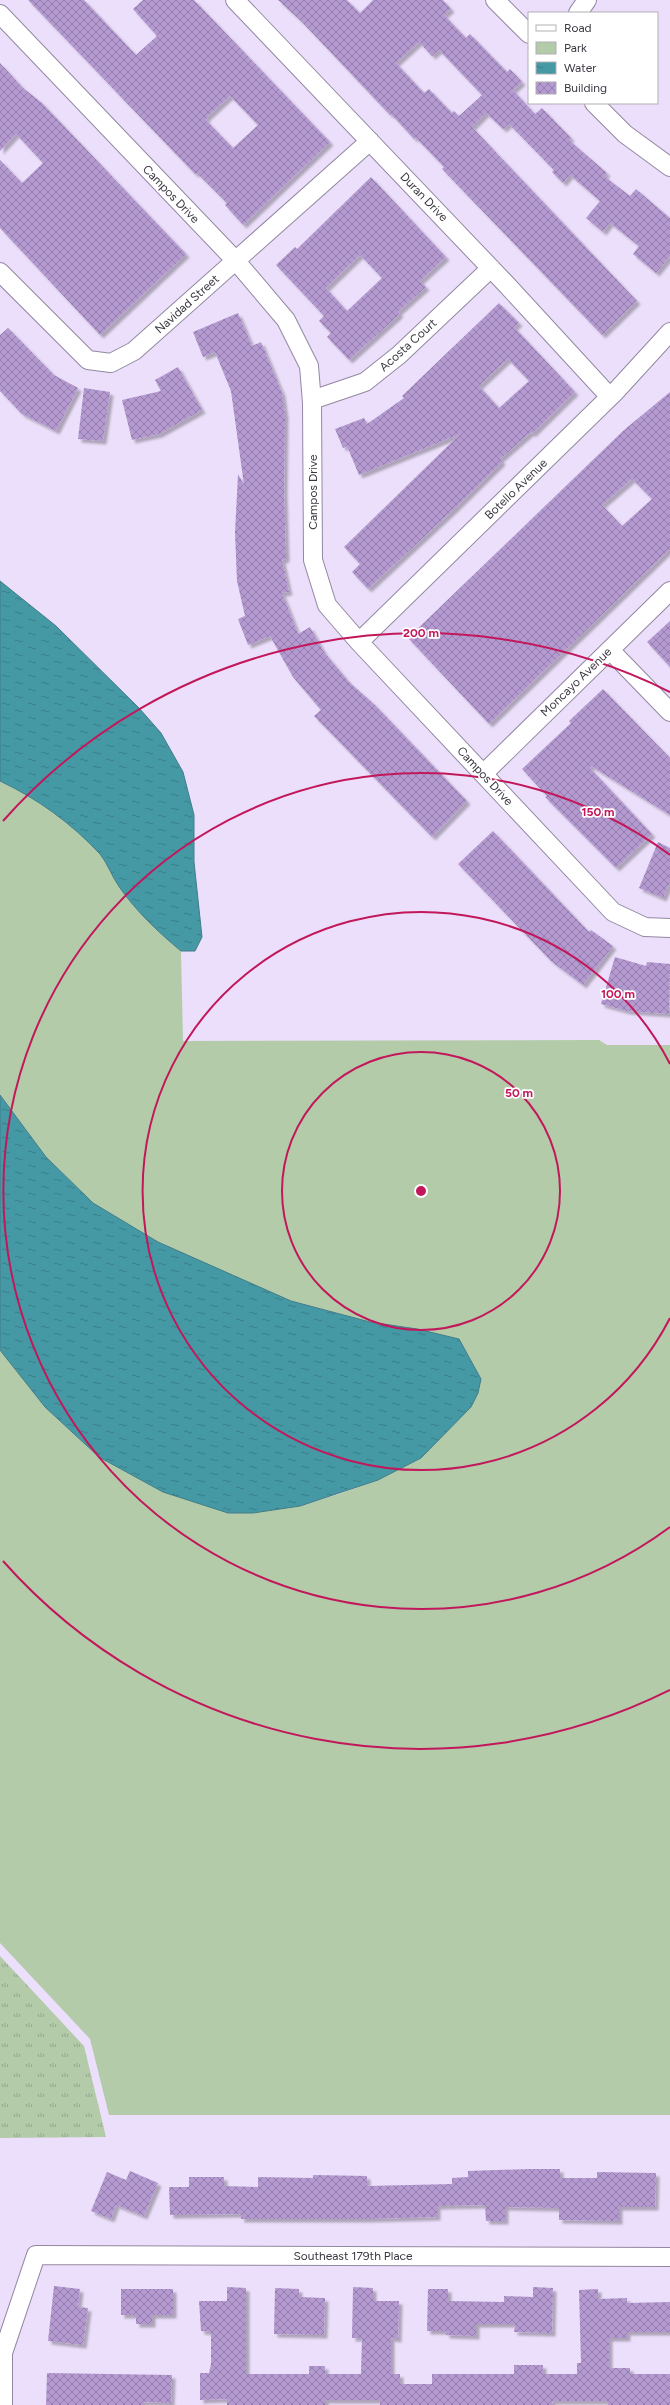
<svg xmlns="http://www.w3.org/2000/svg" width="670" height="2405" font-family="Figtree,sans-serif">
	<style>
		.grass { fill: url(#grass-tufts) }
		.park { fill: #b4cbaa }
		.water { fill: url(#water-ripples); stroke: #427c87 }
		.building { fill: url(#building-cross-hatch); fill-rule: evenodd; filter: url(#shadow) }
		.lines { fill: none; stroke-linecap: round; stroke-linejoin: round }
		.minor-casing { stroke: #9388a1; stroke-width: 20 }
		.minor { stroke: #fff; stroke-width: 18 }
		.ring { fill: none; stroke: #c2185b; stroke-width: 2 }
		.labels { text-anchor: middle; stroke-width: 3.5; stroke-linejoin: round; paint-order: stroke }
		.street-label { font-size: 12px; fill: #3c3742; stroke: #fff }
		.centre { fill: #c2185b; stroke: #fff; stroke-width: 2 }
		.ring-label { font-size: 12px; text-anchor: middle; font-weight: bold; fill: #c2185b; stroke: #fff; stroke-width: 3.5; stroke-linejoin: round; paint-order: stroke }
	</style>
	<defs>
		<pattern id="grass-tufts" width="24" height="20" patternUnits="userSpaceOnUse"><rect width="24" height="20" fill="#b4cbaa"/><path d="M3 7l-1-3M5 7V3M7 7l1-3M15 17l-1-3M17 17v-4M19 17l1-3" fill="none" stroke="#94a68c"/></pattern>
		<pattern id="water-ripples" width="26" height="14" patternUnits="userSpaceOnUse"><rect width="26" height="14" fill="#4499a5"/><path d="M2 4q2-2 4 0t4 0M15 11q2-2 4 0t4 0" fill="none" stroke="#3a7e88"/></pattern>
		<pattern id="building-cross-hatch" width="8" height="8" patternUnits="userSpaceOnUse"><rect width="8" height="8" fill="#b49ad1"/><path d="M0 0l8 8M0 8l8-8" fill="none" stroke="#947eab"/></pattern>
		<filter id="shadow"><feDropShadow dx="3.5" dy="3.5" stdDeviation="1" flood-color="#0004"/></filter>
	</defs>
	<rect width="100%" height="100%" fill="#ecdffb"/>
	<!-- grass -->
	<path class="grass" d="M0,1956L84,2046L106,2137L0,2138Z"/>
	<!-- park -->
	<path class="park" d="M0,781C38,799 71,823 100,854C108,864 112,877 120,888C137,912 158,932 181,951L183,1041L599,1040L607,1045H670V2115H109L90,2039L0,1943V1350L45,1407L99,1457L163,1492L228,1513L300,1506L339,1494L378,1480L421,1458L459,1339L416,1329L370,1322L291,1301L201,1263L158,1242L93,1203L46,1157L0,1095Z"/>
	<!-- water -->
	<path class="water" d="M0,581L56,626L139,708L161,733L183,772L194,815V862L202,937L195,951H181C158,932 137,912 120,888C112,877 108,864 100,854C71,823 38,799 0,781Z
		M0,1095L46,1157L93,1203L158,1242L291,1301L370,1322L417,1329L459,1339L481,1379L478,1393L471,1407L421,1458L378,1480L300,1506L253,1513H228L163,1492L99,1457L45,1407L0,1350Z"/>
	<!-- building -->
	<path class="building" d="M28,0H84L136,55L157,36L133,9L143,0H194L330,142L243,225L225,205L227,203L197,173L195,174ZM230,96L258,125L233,148L206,120L207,117Z
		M278,0H347L360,13L373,0H443L451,9L444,15L466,38L470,34L507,72L510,69L522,82L513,90L535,114L542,108L571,138L569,140L607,173L604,176L630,196L636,189L670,218V256L656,273L633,254L639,246L610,223L603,232L586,218L600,201L570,175L563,183L552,172L554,170L509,124L503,129L486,113L472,127L637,301L602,335L442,169L444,167L415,137L414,139L391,114L390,115L301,21ZM419,42L432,56L439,50L482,95L459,116L454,111L452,113L429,89L424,93L396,63Z
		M0,63L23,88L42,103L186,254L100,335L0,228V160L22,183L43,163L16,134L0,151Z
		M371,177L446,257L420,281L426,287L398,312L400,314L349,360L327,337L331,333L319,321L324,316L276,265L295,247L297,249ZM360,255L382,278L347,311L326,288Z
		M499,303L519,323L514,327L575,392L532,434L531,432L500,459L502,462L452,511L368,589L352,572L360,564L344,547L460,434L359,475L347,446L343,448L335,429L364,418L367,424L404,398L402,396ZM508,359L529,381L499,408L479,386Z
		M238,313L252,346L261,342L282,393L285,415L284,490L286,559L282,560L289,592L282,593L298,634L310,627L324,652L349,682L375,705L467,801L432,837L314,716L321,710L293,677L270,636L248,645L238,619L245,616L237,581L235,533L238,474L244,485L231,391L215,352L203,357L193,332Z
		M8,328L54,375L78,388L56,431L22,414L0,391V335Z
		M178,367L202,410L159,434L132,440L122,400L161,391L155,380Z
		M84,388L110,392L103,441L78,439Z
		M670,392V549L489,724L408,638L624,430ZM632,479L652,499L622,526L602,505Z
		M670,621V667L647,642Z
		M603,689L670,758V815L591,766L590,768L652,834L616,868L545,797L547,796L522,769L571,723L569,721Z
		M493,831L589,932L591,930L613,946L583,985L551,961L458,864Z
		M658,842L670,848V882L663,898L639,888Z
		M615,957L646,966L647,962L670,964L669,1014L627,1011L601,1004Z
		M530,2169H560V2178H597V2172L656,2173L655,2207H619V2221L559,2220V2208L505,2207V2221H486L485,2205L437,2206V2217L366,2219H241V2214L170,2215L169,2187H189V2177H224V2186L258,2187V2177L313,2178V2175L367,2176V2186L452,2184V2178L468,2177V2171Z
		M130,2171L158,2183L144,2216L116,2205L111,2219L91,2211L107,2172L126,2180Z
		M54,2286L80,2289L78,2307L88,2308L83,2345L48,2341Z
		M227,2287L246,2288V2374H309V2366H325V2374H361L362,2338H352L353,2287L373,2288V2301H399L398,2339L391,2338V2374H400V2384H432V2374H514V2365H543V2374H577V2363H581L579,2290L598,2289V2299L627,2298V2303L670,2302V2332H627V2338H609V2368H630V2374H670V2405H608V2401H552L553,2405H380V2400H325V2405H227V2399L200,2400V2373H209L211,2364V2332L201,2331L199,2301H227Z
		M533,2287L553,2288L552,2333L514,2332L515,2324H476V2336L446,2335V2331H427L428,2289H448V2301L504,2302V2296L533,2297Z
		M275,2288L299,2289V2297L325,2298L324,2335L274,2334Z
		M121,2289H173V2315H152V2324H136V2315H121Z
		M47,2373L172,2375L171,2403L143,2402V2405H46Z"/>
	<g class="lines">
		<!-- minor casing -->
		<g class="minor-casing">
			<path id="minor" d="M235,0L506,284L610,397
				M495,0L529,34
				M578,13L587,0
				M0,14L236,261L286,320L309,366L312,403L313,560L327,605L359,642L613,912L645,927L670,928
				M594,103L625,134L670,167
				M0,272L88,360L111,363L134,351L370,141
				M312,400L365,382L399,355L491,268
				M359,642L616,391L670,332
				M610,650L670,712
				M483,774L670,591
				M3,2405V2353L36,2255L670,2257"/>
		</g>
		<!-- minor -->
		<use href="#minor" class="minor"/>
	</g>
	<!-- distance rings -->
	<g class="ring">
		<circle cx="421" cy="1191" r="139"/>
		<path d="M670 1318A279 279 0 1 1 670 1064"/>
		<path d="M670 1527A418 418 0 1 1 670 855"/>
		<path d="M670 1690A558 558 0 0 1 3 1561M3 821A558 558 0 0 1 670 692"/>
	</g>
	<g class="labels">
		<!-- street labels -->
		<g class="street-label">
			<text transform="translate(171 194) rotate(46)" y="4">Campos Drive</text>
			<text transform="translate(424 197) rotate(46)" y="4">Duran Drive</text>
			<text transform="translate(187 304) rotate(-42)" y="4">Navidad Street</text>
			<text transform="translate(408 345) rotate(-42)" y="4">Acosta Court</text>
			<text transform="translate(516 489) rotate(-44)" y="4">Botello Avenue</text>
			<text transform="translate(313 492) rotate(-90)" y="4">Campos Drive</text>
			<text transform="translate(576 682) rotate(-44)" y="4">Moncayo Avenue</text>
			<text transform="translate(485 776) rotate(47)" y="4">Campos Drive</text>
			<text x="353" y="2260">Southeast 179th Place</text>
		</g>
	</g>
	<circle cx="421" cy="1191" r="6" class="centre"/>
	<g class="ring-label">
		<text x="421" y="637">200 m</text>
		<text x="598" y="816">150 m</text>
		<text x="618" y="998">100 m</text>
		<text x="519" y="1097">50 m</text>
	</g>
	<!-- legend -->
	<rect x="528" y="12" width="130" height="92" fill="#ffffff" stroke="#b1afb3"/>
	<rect x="536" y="25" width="20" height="6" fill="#ffffff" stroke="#b1afb3"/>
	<text x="564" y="32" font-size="12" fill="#3c3742">Road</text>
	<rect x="536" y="42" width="20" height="12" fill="#b4cbaa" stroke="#b1afb3"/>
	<text x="564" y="52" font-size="12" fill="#3c3742">Park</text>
	<rect x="536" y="62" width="20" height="12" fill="url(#water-ripples)" stroke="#b1afb3"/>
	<text x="564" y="72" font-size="12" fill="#3c3742">Water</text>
	<rect x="536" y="82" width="20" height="12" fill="url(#building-cross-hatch)" stroke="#b1afb3"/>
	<text x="564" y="92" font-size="12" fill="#3c3742">Building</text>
</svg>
